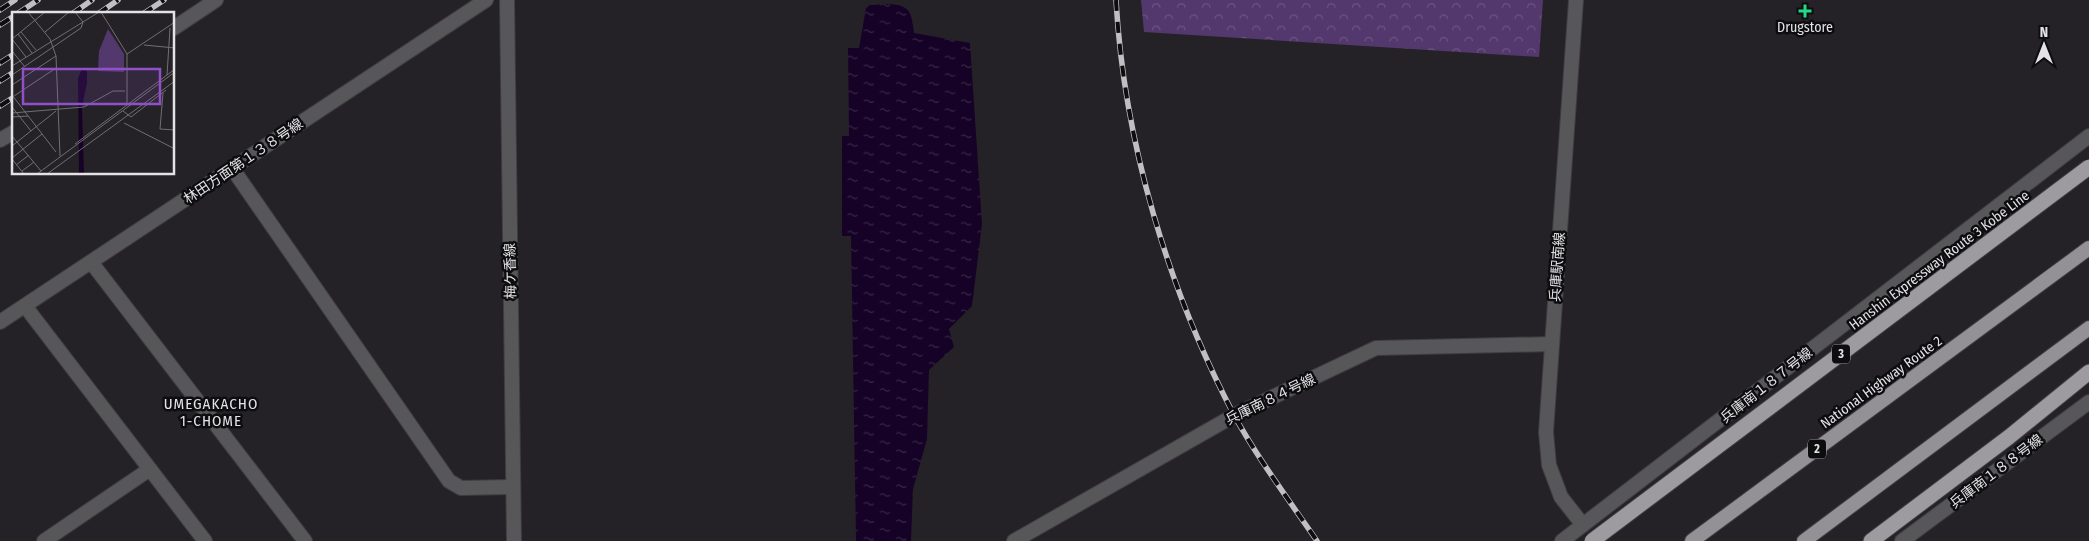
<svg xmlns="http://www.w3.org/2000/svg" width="2089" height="541" font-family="'Fira Sans Condensed','Noto Sans JP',sans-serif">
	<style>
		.park { fill: url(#park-crowns) }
		.water { fill: url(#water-ripples) }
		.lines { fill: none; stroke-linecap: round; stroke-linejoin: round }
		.service-casing { stroke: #403d42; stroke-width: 16 }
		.minor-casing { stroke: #403d42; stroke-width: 16 }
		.tertiary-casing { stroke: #403d42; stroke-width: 16 }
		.trunk-casing { stroke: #403d42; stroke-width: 16 }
		.motorway-casing { stroke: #403d42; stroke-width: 17 }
		.service { stroke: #575658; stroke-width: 14 }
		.minor { stroke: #575658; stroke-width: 14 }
		.tertiary { stroke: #575658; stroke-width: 14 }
		.trunk { stroke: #939096; stroke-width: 14 }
		.motorway { stroke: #9d9aa0; stroke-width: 15 }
		.rail-casing { stroke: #c0bfc2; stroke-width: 5.5 }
		.rail { stroke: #0d0c0e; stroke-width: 4; stroke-dasharray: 11; stroke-linecap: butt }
		.motorway-bridge-casing { stroke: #403d42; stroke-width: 17; stroke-linecap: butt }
		.motorway-bridge { stroke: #9d9aa0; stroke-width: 15 }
		.poi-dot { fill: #24d886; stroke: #0d0c0e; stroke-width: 2 }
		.labels { text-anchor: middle; stroke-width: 5; stroke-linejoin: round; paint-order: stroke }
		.shield { fill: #0d0c0e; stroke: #a3a2a4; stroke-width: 1 }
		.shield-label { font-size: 12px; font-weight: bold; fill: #e3e2e5 }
		.poi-label { font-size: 14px; fill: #e3e2e5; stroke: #0d0c0e }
		.street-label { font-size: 14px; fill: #e3e2e5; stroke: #0d0c0e }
		.neighbourhood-label { font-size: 15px; letter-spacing: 1px; fill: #e3e2e5; stroke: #0d0c0e }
		.inset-road { fill: none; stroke: #716f73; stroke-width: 1 }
		.view { fill: #9050c7; fill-opacity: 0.15; stroke: #9050c7; stroke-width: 2.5 }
		.inset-edge { fill: none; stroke: #e3e2e5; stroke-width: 2.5 }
	</style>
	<defs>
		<pattern id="park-crowns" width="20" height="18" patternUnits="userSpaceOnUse" patternTransform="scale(1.25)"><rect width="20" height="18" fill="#53386d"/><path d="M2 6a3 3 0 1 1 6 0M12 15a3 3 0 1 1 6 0" fill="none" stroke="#6c5482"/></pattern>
		<pattern id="water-ripples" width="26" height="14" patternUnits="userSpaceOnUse" patternTransform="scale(1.25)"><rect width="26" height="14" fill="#160226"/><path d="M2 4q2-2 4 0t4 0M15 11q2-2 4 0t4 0" fill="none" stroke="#382745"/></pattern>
	</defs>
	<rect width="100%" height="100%" fill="#252227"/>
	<!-- park -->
	<path class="park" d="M1141,0H1543L1539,57L1144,32Z"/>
	<!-- water -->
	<path class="water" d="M870,5C883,5 907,0 911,16C913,21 913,27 914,33L970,43L982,224L972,306L949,329L954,347L929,370L927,439L913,489L911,541H856L851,236H842V136H849L848,48H859L866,8Z"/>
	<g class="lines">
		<!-- service casing -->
		<g class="service-casing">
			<path id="service" d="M232,168L449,481L461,488L513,487
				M91,262L305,541
				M25,306L205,541
				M44,541L150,469"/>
		</g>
		<!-- minor casing -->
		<g class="minor-casing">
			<path id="minor" d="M174,28L216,0
				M0,140L14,132
				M0,322L486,0
				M1014,541L1235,415L1376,348L1552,344
				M1562,541L2089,136
				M1902,541L2089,402"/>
		</g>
		<!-- tertiary casing -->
		<g class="tertiary-casing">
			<path id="tertiary" d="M507,0L514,541
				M1576,0L1546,432L1549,465L1561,497L1583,525"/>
		</g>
		<!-- trunk casing -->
		<g class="trunk-casing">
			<path id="trunk" d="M1692,541L2089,248
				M1804,541L2089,328"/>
		</g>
		<!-- motorway casing -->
		<g class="motorway-casing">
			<path id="motorway" d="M1871,541L2009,437L2089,372"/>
		</g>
		<!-- service -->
		<use href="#service" class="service"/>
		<!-- minor -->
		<use href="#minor" class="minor"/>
		<!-- tertiary -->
		<use href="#tertiary" class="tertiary"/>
		<!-- trunk -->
		<use href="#trunk" class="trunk"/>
		<!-- motorway -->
		<use href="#motorway" class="motorway"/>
		<!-- rail casing -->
		<g class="rail-casing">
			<path id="rail" d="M1116,0C1124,142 1168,289 1234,415C1258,459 1289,500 1317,541
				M0,10L15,0
				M17,14L38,0
				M72,14L92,0
				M98,14L118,0
				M143,14L164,0
				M0,25L14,16
				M0,63L14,54
				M0,81L14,72
				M0,106L14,97"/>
		</g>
		<!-- rail -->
		<use href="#rail" class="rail"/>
		<!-- motorway-bridge casing -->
		<g class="motorway-bridge-casing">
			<path id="motorway-bridge" d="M1592,541L2089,167"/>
		</g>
		<!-- motorway-bridge -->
		<use href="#motorway-bridge" class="motorway-bridge"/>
	</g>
	<!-- markers -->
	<path class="poi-dot" d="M1802.5 3.5h5v5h5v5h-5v5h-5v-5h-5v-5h5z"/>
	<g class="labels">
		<!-- shield labels -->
		<g class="shield">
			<rect x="1832" y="344.5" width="18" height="19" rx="4"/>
			<rect x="1808" y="439.5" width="18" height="19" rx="4"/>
		</g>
		<g class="shield-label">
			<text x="1841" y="358">3</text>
			<text x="1817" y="453">2</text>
		</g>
		<!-- poi labels -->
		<g class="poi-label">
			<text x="1805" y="32">Drugstore</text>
		</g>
		<!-- street labels -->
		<g class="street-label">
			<text transform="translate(243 161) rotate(-34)" y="5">林田方面第１３８号線</text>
			<text transform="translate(1939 260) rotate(-37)" y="5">Hanshin Expressway Route 3 Kobe Line</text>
			<text transform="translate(1557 267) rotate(-86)" y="5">兵庫駅南線</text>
			<text transform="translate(510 271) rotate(-91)" y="5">梅ケ香線</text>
			<text transform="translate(1881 382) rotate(-36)" y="5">National Highway Route 2</text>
			<text transform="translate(1766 385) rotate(-38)" y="5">兵庫南１８７号線</text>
			<text transform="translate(1270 399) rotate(-26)" y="5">兵庫南８４号線</text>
			<text transform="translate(1996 471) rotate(-37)" y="5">兵庫南１８８号線</text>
		</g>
		<!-- neighbourhood labels -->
		<g class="neighbourhood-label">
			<text x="211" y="409">UMEGAKACHO<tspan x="211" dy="17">1-CHOME</tspan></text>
		</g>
	</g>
	<!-- overview -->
	<g transform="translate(12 12)">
		<rect width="162" height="162" fill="#252227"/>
		<path d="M96,17L112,42V60L86,59L87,39Z" fill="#53386d"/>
		<path d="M70,57L75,59V71L70,95L72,162H67L66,66Z" fill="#160226"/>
		<path class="inset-road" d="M16,0L38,27L44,44L48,144M89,0L115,42M9,20L24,38M33,20L57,0M6,22L20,41M0,27L33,0M0,27L14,45M132,33L163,36M0,39L13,55M0,54L87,0M0,63L69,16L71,10L63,0M155,63L158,16M0,73L44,44M151,81L148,117L163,118M0,83L44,140M2,84L44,56M115,91V42L163,10M0,95L19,119M111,99L119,105L154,78M0,101L72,95L101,79H113M0,105L16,104M112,111L163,137M0,124L29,159M63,132L163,57M0,134L44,99M0,146L30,122M0,147L12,162M4,153L17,143M10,159L22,150M25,162L163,60M35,162L163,69"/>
		<path class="view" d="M11,57H148V92H11Z"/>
		<rect width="162" height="162" class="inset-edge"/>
	</g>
	<!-- north arrow -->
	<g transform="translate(2044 45)" stroke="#0d0c0e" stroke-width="4" paint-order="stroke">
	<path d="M0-4L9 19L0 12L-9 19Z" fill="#e3e2e5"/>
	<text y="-8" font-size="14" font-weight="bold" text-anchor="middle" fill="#e3e2e5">N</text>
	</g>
</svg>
